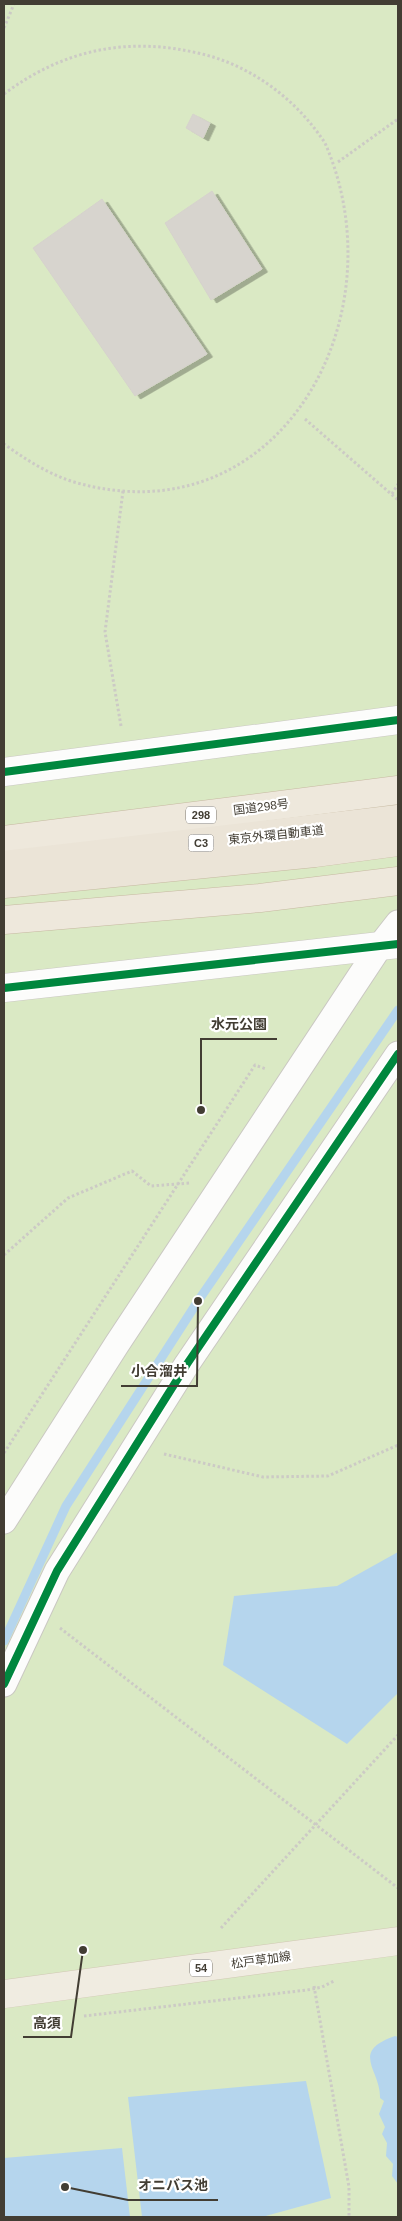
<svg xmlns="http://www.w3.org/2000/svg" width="402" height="2221" font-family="Arial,'Noto Sans JP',sans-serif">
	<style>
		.green { fill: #dae9c4 }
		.water { fill: #b5d5ed }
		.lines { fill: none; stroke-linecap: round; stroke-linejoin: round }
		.stream { stroke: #b5d5ed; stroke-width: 9 }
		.building { fill: #d7d4ce; stroke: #d6d3cc; filter: url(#shadow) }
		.minor-casing { stroke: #cac8c2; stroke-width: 27 }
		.tertiary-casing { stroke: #cac8c2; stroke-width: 29 }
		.primary-casing { stroke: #d0c8b3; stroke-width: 29 }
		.trunk-casing { stroke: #c6b9a1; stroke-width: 29 }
		.motorway-casing { stroke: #c6b9a1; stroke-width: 29 }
		.path { stroke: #cccac5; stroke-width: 3; stroke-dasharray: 2.5 2.5; stroke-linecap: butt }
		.minor { stroke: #fcfcfb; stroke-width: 25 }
		.tertiary { stroke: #fcfcfb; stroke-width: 28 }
		.primary { stroke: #f0ece1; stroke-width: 28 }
		.trunk { stroke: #eee8dc; stroke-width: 28 }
		.motorway { stroke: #ebe4d7; stroke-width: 28 }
		.cycleway-casing { stroke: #fff; stroke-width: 11 }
		.cycleway { stroke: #00873e; stroke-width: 8 }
		.labels { text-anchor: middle; stroke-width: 4.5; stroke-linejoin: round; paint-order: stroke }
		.shield { fill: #fff; stroke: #7b7770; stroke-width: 1 }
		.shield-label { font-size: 11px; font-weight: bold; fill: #423d33 }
		.street-label { font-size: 12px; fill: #423d33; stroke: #fff }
		.leader { fill: none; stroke: #423d33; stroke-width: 2 }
		.callout-dot { fill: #423d33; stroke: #fff; stroke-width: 2 }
		.callout-label { font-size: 14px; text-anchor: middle; font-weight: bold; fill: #423d33; stroke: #fff; stroke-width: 4.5; stroke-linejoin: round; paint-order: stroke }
	</style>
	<defs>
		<filter id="shadow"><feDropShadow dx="5.5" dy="3" stdDeviation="0" flood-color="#0004"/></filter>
	</defs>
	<rect width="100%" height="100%" fill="#eeece6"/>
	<!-- green -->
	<path class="green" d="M4,4H398V2217H4Z"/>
	<!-- water -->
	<path class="water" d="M398,1552V1693L347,1744L223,1665L234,1596L337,1586Z
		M395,2036L398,2037V2184L392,2176L393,2164L386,2156L387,2143L382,2134L385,2127L379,2114L384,2101L380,2098C381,2070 349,2052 395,2036Z
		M306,2081L331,2198L262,2217H142L128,2097Z
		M122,2148L130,2217H4V2158Z"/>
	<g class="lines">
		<!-- stream -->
		<path class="stream" d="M4,1641L66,1506L198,1301L398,1010"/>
	</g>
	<!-- building -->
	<path class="building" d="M193,114L210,123L203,138L186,128Z
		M212,191L262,269L211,300L165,223Z
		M102,199L207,354L135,396L33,248Z"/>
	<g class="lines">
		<!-- minor casing -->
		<g class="minor-casing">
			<path id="minor" d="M4,1521L117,1344L380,946L398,923
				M4,1684L57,1571L187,1364L398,1054"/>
		</g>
		<!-- tertiary casing -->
		<g class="tertiary-casing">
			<path id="tertiary" d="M4,772L398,720
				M4,988L398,944"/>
		</g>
		<!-- primary casing -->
		<g class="primary-casing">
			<path id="primary" d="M4,1994L398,1941"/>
		</g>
		<!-- trunk casing -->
		<g class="trunk-casing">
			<path id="trunk" d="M4,840L398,790
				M4,920L260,898L398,881"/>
		</g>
		<!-- motorway casing -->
		<g class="motorway-casing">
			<path id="motorway" d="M4,865L398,819
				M4,884L315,853L398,842"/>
		</g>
		<!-- path -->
		<path class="path" d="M4,28L14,4
			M4,94C64,49 129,36 202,54C252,66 297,100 325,143C402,319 277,541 74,482C48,474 25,459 4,444
			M338,162L398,119
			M305,419L398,500
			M392,494L398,484
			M121,726L105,632L123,491
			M4,1255L68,1198L132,1171L151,1186L190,1183
			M4,1453L255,1065L266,1069
			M164,1454L263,1477L328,1476L398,1445
			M60,1628L398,1888
			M221,1928L398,1735
			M314,1986L349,2187V2217
			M84,2016L307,1990L322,1987L334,1981"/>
		<!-- minor -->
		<use href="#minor" class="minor"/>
		<!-- tertiary -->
		<use href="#tertiary" class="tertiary"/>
		<!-- primary -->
		<use href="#primary" class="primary"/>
		<!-- trunk -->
		<use href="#trunk" class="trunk"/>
		<!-- motorway -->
		<use href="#motorway" class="motorway"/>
		<!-- cycleway casing -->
		<g class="cycleway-casing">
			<path id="cycleway" d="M4,772L398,720
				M4,988L398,944
				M4,1684L57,1571L187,1364L398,1054"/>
		</g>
		<!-- cycleway -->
		<use href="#cycleway" class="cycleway"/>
	</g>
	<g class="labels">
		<!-- shield labels -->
		<g class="shield">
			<rect x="186" y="806.5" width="30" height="17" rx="4"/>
			<rect x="188.5" y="834.5" width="25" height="17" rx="4"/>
			<rect x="190" y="1959.5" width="22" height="17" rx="4"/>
		</g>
		<g class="shield-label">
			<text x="201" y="819">298</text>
			<text x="201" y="847">C3</text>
			<text x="201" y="1972">54</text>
		</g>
		<!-- street labels -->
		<g class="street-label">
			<text transform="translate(261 807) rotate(-7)" y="4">国道298号</text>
			<text transform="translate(276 835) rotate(-6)" y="4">東京外環自動車道</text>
			<text transform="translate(261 1960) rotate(-8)" y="4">松戸草加線</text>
		</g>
	</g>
	<!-- callouts -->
	<path class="leader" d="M201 1110L201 1039H277M198 1301L197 1386H121M83 1950L71 2037H23M65 2187L128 2200H218"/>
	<g class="callout-dot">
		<circle cx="201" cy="1110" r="5"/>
		<circle cx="198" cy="1301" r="5"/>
		<circle cx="83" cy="1950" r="5"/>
		<circle cx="65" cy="2187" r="5"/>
	</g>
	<g class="callout-label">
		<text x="239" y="1029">水元公園</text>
		<text x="159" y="1376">小合溜井</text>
		<text x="47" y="2028">高須</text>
		<text x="173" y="2190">オニバス池</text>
	</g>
	<!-- border -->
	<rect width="402" height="2221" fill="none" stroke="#423d33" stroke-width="10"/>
</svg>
